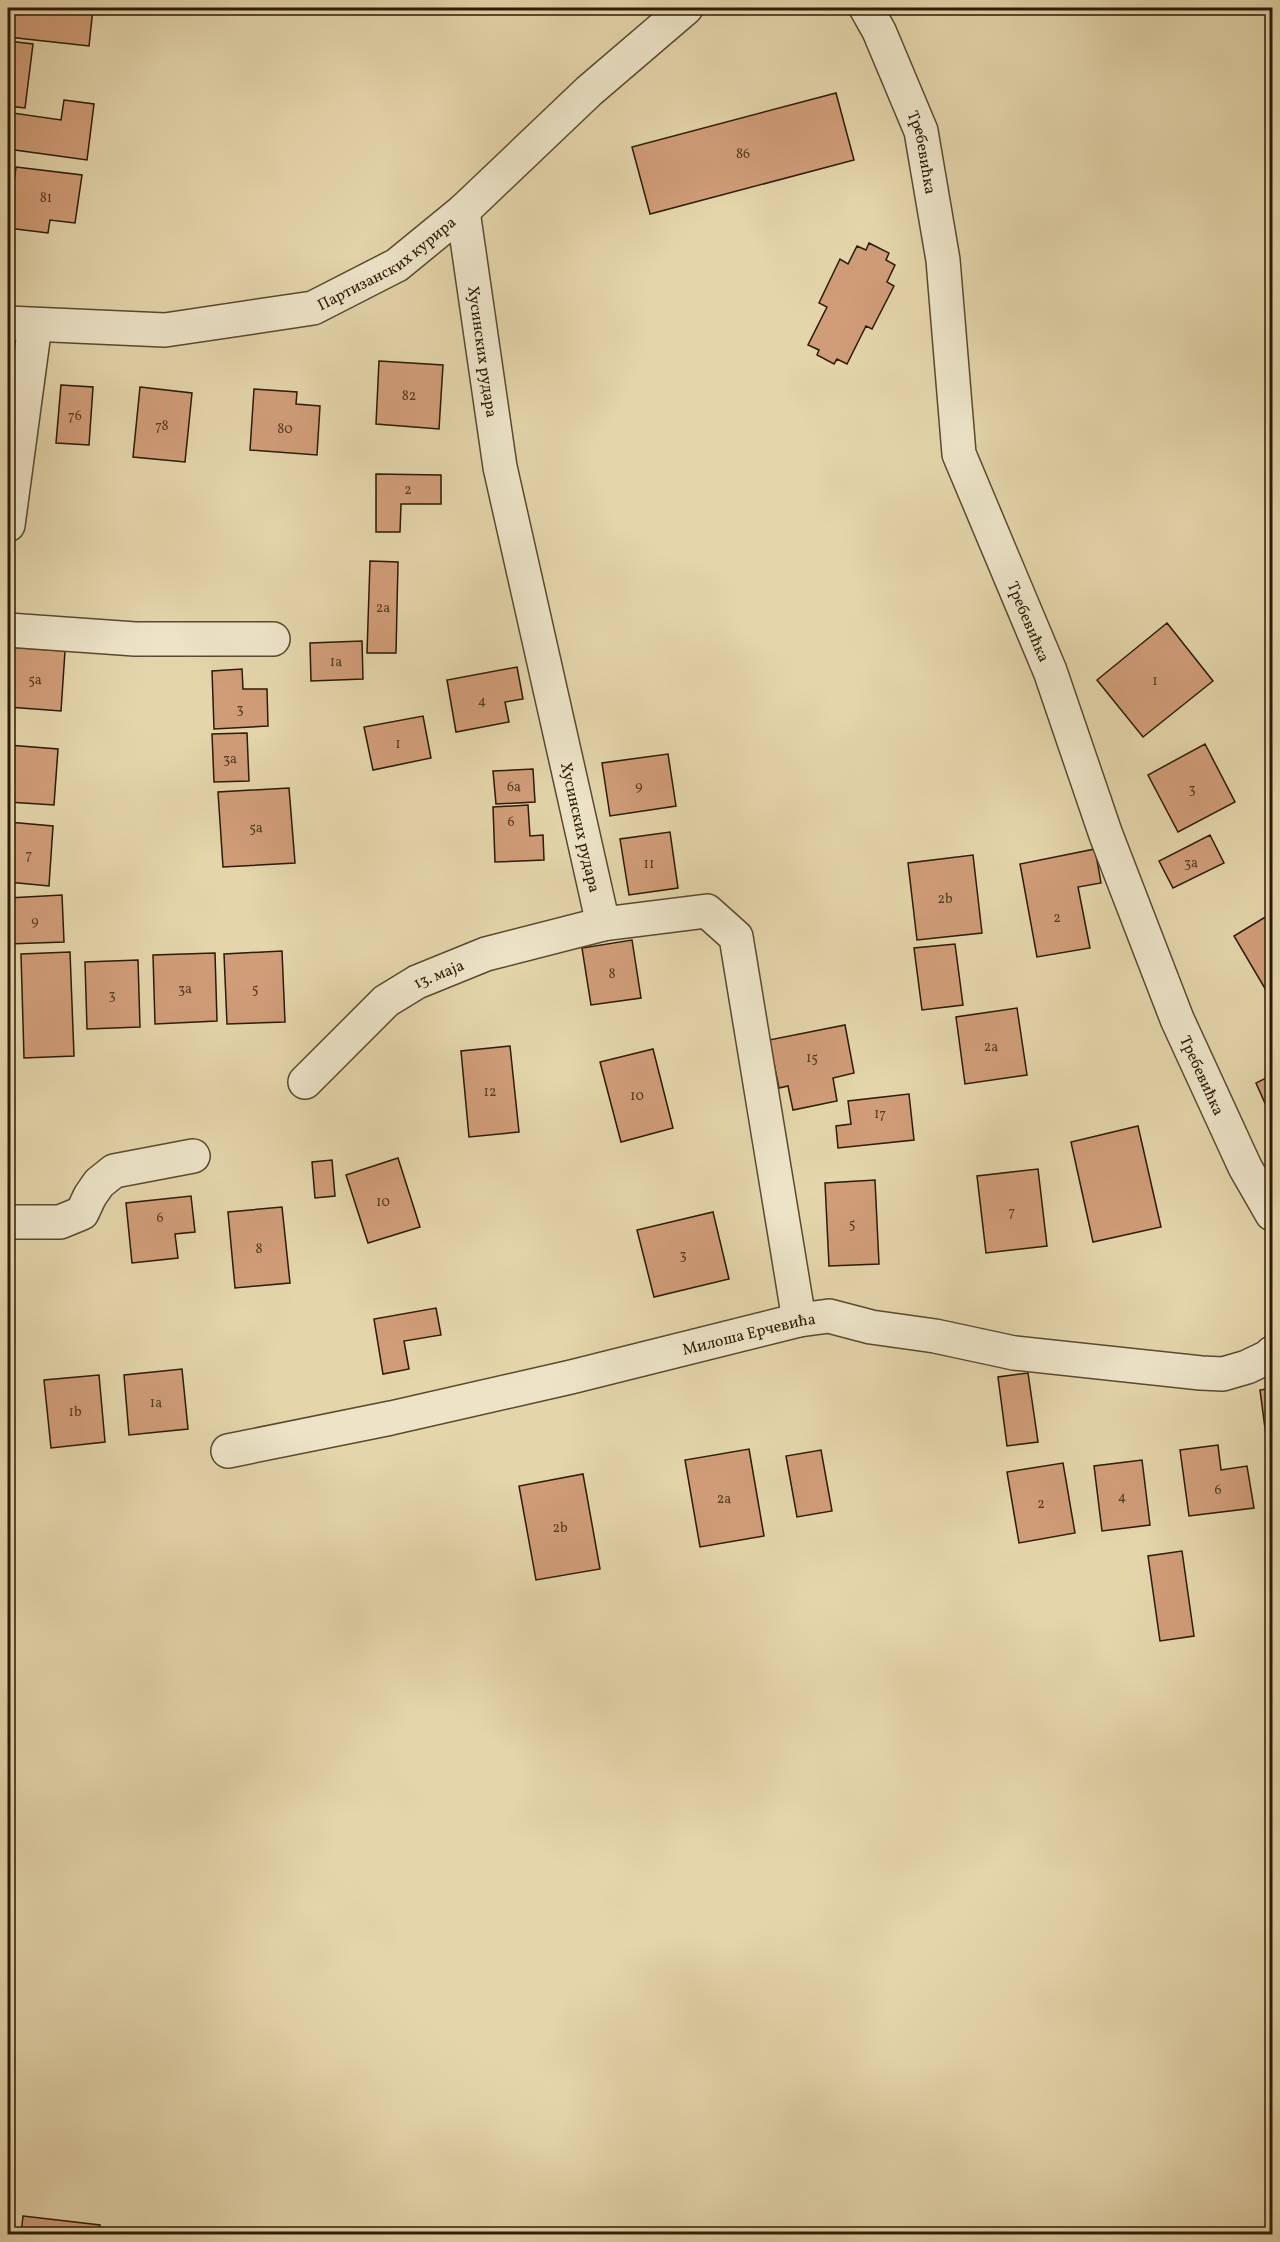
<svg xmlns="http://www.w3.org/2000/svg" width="1280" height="2242" font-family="Vollkorn,serif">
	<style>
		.building { fill: #d09d78; stroke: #2c1a03; stroke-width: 1.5 }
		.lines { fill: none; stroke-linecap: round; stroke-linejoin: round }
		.minor-casing { stroke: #5a492d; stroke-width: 36 }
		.minor { stroke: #ede4c8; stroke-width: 33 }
		.labels { text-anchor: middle; stroke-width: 4.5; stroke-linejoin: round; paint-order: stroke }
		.number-label { font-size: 14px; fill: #553b20 }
		.street-label { font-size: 16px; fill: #2c1a03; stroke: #ede4c8 }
	</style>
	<rect width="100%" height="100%" fill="#e4d5ab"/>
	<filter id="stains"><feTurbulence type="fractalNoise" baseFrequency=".00333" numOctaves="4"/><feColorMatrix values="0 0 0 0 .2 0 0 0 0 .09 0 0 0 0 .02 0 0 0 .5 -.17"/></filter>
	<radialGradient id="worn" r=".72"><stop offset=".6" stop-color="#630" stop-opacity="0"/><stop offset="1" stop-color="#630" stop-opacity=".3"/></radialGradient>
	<!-- building -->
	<path class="building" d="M8,8H93L89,46L8,37Z
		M8,41L33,44L25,108L8,106Z
		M836,93L854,160L650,214L632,147Z
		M64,100L94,104L87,160L8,149L13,113L61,120Z
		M16,167L82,175L75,223L50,220L48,233L8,228Z
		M869,243L889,253L886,260L895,265L887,282L894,286L872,329L866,326L847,364L837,359L834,364L817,355L819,350L808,345L827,307L819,303L840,259L848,264L857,246L866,250Z
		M379,361L443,365L439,429L376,424Z
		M61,385L93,387L89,445L56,443Z
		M140,387L192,393L185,462L133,457Z
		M254,389L297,392L296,404L320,406L317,455L250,450Z
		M376,474L441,475V504H401L400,532H376Z
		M370,561L398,562L396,653H367Z
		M1167,623L1213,681L1143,737L1097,680Z
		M362,641L363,679L311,681L310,643Z
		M8,647L65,651L61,711L8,707Z
		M517,667L523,699L505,702L509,722L456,732L447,680Z
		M242,669L243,689H267L268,726L214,729L212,671Z
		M423,716L431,758L373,770L364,727Z
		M247,733L249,781L214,782L212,734Z
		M1205,744L1235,802L1178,832L1148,775Z
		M8,745L58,749L54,805L8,802Z
		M668,754L676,806L610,816L602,763Z
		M533,769L535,802L496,804L493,771Z
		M289,788L295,863L223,867L218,792Z
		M528,805L530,836L543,835L544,860L495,862L493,807Z
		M8,822L53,826L49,886L8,882Z
		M670,832L678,888L629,895L620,839Z
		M1210,835L1224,863L1173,888L1159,861Z
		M1095,849L1101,883L1078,887L1090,948L1037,957L1020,864Z
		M973,855L982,933L917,940L908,863Z
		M62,895L64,942L8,944V898Z
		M1272,913V995L1270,997L1234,936Z
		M632,940L641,998L591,1005L582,948Z
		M955,944L963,1005L922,1010L914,948Z
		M282,951L285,1022L227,1024L224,954Z
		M70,952L74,1056L24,1058L21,954Z
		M215,953L217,1021L155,1024L153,955Z
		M138,960L140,1027L87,1029L85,962Z
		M1017,1008L1027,1075L965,1084L956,1017Z
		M845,1025L854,1073L833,1078L837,1101L793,1110L788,1086L779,1088L769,1040Z
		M510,1046L519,1132L469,1137L461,1051Z
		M653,1049L673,1128L621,1142L600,1062Z
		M1272,1075V1119L1256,1083Z
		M909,1094L914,1140L838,1148L836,1126L851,1124L848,1101Z
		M1138,1126L1161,1227L1093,1242L1071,1142Z
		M398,1158L420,1227L368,1243L346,1175Z
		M332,1160L335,1196L315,1198L312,1162Z
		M1038,1169L1047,1246L986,1253L977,1176Z
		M875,1180L879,1264L829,1266L825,1183Z
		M191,1196L195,1232L175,1234L178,1258L132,1263L126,1203Z
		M282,1207L290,1283L235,1288L228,1212Z
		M713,1212L729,1279L654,1297L637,1230Z
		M436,1308L441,1335L404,1341L409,1369L383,1374L374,1319Z
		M182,1369L188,1429L129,1435L124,1375Z
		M1028,1373L1038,1442L1007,1446L998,1377Z
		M99,1375L105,1442L51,1448L44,1380Z
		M1272,1388V1450L1268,1451L1260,1390Z
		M1218,1445L1221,1470L1247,1466L1254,1508L1189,1516L1180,1450Z
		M749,1449L764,1536L700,1547L685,1460Z
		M821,1450L832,1511L797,1517L786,1456Z
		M1142,1460L1150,1525L1102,1531L1094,1466Z
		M1063,1463L1075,1533L1019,1543L1007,1472Z
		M583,1474L600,1569L536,1580L519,1486Z
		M1182,1551L1194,1636L1160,1641L1148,1556Z
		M23,2216L100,2225L99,2234H21Z"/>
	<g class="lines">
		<!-- minor casing -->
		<g class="minor-casing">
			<g id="minor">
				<path id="s1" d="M866,8L879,31L921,131L943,260L959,454L1050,671L1106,835L1177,1019L1245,1167L1272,1214"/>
				<path id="s2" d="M463,211L500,467L603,924L707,911L736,937L799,1320"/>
				<path id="s3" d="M8,323L165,330L313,308L397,265L463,211L589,91L686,8"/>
				<path d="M8,525L35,325"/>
				<path d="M8,630L135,639H273"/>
				<path id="s4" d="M305,1082L386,1001L417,982L486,954L603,924"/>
				<path d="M8,1222H60L82,1213L90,1196L99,1183L114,1171L193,1156"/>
				<path id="s5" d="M228,1451L391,1418L571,1377L799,1320L829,1316L871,1327L935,1336L1014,1353L1201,1373L1223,1374L1247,1367L1268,1357L1272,1353"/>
			</g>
		</g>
		<!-- minor -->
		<use href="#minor" class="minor"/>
	</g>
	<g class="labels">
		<!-- number labels -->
		<g class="number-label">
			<text x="743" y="158">86</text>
			<text x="46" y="202">81</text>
			<text x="409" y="400">82</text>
			<text x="75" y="420">76</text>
			<text x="162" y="430">78</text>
			<text x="285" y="433">80</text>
			<text x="408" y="494">2</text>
			<text x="383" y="612">2a</text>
			<text x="336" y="666">1a</text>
			<text x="35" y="684">5a</text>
			<text x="1155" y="685">1</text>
			<text x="482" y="705">4</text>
			<text x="240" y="713">3</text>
			<text x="398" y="748">1</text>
			<text x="230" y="763">3a</text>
			<text x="639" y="790">9</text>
			<text x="514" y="791">6a</text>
			<text x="1192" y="793">3</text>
			<text x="511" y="826">6</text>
			<text x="256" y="832">5a</text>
			<text x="29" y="859">7</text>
			<text x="1191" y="867">3a</text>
			<text x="649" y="868">11</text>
			<text x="945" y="903">2b</text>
			<text x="1057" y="922">2</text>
			<text x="35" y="925">9</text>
			<text x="612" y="978">8</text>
			<text x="185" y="993">3a</text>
			<text x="255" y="993">5</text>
			<text x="112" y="999">3</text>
			<text x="991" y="1051">2a</text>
			<text x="812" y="1062">15</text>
			<text x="490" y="1096">12</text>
			<text x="637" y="1100">10</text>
			<text x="880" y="1118">17</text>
			<text x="383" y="1206">10</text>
			<text x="1012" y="1216">7</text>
			<text x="160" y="1222">6</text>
			<text x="852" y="1228">5</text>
			<text x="259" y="1253">8</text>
			<text x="683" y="1259">3</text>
			<text x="156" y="1407">1a</text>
			<text x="75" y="1416">1b</text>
			<text x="1218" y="1494">6</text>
			<text x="1122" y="1501">4</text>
			<text x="724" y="1503">2a</text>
			<text x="1041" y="1508">2</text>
			<text x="560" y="1532">2b</text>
		</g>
		<!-- street labels -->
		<g class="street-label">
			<text dy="6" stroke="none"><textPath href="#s1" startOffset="156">Требевићка</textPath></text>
			<text dy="6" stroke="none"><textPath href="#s3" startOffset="393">Партизанских курира</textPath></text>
			<text dy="6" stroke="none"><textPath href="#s2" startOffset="142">Хусинских рудара</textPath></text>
			<text dy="6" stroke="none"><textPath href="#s1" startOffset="642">Требевићка</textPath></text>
			<text dy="6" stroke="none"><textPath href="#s2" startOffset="628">Хусинских рудара</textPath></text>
			<text dy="6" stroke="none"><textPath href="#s4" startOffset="174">13. маја</textPath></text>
			<text dy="6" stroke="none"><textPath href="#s1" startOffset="1128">Требевићка</textPath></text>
			<text dy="6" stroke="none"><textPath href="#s5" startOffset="534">Милоша Ерчевића</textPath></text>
		</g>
	</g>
	<!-- margin -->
	<rect width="1280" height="2242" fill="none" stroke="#e4d5ab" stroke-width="30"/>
	<rect x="9" y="9" width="1262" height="2224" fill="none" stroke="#2c1a03" stroke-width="3"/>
	<rect x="15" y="15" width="1250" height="2212" fill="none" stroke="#2c1a03" stroke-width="1.5"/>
	<rect width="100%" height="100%" filter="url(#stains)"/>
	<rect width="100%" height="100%" fill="url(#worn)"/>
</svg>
